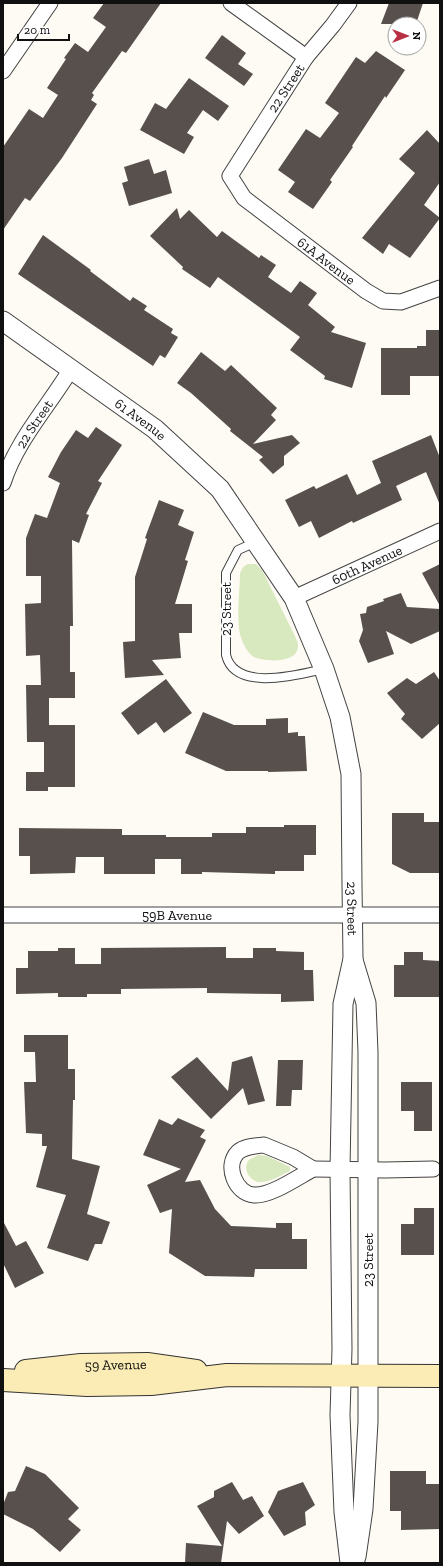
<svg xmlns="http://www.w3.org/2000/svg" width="443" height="1566" font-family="'Zilla Slab',serif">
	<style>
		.green { fill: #d8e8bf }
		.building { fill: #58504d }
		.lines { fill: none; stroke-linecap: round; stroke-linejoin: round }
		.service-casing { stroke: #434343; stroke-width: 10 }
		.minor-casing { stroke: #434343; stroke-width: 17 }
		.tertiary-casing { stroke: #434343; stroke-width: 21 }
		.secondary-casing { stroke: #323232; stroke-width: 24 }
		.service { stroke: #fff; stroke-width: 8 }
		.minor { stroke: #fff; stroke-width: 15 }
		.tertiary { stroke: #fff; stroke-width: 19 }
		.secondary { stroke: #faecb4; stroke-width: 22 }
		.labels { text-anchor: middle; stroke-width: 4; stroke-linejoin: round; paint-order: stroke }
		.street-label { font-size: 14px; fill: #101010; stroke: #fff }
	</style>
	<rect width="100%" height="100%" fill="#fefbf4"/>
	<!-- green -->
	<path class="green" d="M248,564H256L262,570L295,636C296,639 298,642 298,645C299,664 266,662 254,657C249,654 244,646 242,640C235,624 240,591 240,573L243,567Z
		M258,1155L267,1156L290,1167V1171C281,1175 269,1183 259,1182C249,1181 242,1168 249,1160C251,1158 255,1157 258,1155Z"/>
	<!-- building -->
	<path class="building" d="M104,3H161L126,53L122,51L92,93L94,95L91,100L97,104L62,158L30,201L25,198L3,230V147L29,109L43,118L58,95L47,88L66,59L64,58L75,43L88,52L106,27L93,18Z
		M389,3H423L416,24H381Z
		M222,35L246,53L238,64L253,74L244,86L205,58Z
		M376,51L405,70L386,98L385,96L352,146L353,147L330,180L332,182L313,209L288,192L295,182L278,170L306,129L320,138L339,113L325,103L356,57L365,63Z
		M189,78L229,106L218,121L203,110L187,133L194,137L184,154L140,130L155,103L166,109Z
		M427,130L440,144V182L424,205L440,218L410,258L389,244L383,254L362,238L415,173L399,159Z
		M149,159L154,174L166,170L172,193L129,206L122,183L128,181L124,167Z
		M177,208L180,219L189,210L217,237L222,231L259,258L261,255L276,265L268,277L291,293L300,281L317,293L308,305L335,327L331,332L366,343L352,388L324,379L325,376L290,350L300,337L218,277L210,288L182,269L183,267L150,236Z
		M43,235L91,270L90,271L130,301L133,297L147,306L144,310L173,329L171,333L178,337L165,358L160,355L153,366L18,274Z
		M426,330H440V376H410V395H381V348H417V346H426Z
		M201,352L225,371L231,365L277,408L271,415L276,420L253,444L292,435L300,443L284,456V465L273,474L259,460L263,457L230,431L231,429L191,393L177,383Z
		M96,427L122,445L98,481L102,483L86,514L89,515L79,543L72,540L73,626H70V672H75V698H49V725H75V787H48V791H26V772H44V742H27L26,685H41L40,655L26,656L25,604L41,603V576H26V538L35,514L47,518L60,483L48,477L61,452L76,430L88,438Z
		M431,435L440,458V505L426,472L396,486L402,500L353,523L352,521L319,538L311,521L299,527L285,500L314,486L316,489L347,474L357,495L381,483L372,461Z
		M159,500L184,510L178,525L194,532L185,560L188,561L175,604H192V633H179L181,658L152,660L164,675L125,678L123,642L135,641V577L147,539L145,538Z
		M440,564V606L422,573Z
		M401,593L407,607L440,609V631L411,644L386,631L394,654L368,663L359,641L363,630L360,614L366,613L367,607L384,601L383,599Z
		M434,672L440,681V723L422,739L401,719L405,714L387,693L407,678L416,684Z
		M166,679L192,713L164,733L156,722L138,735L121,713Z
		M203,712L234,725H266V719L288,718V733L298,732V736H305L307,771L268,772V771H226L185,753Z
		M392,813H424V822H440V873H410L392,864Z
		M284,825H316V855H304V871H275V874L202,872V874H181V859H155V874H104V857H76L75,873L30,874V856H19V828L122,829V835H166V837H212V833H246V827H284Z
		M226,947V958H253V948H276V951L304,952V970H313L314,1001L281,1002V994L207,993V988L121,989V994H87V997H58V993L16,994V968H28V951H58V948H75V964H101V948Z
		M404,952H423V960L440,961V997H394V965H404Z
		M24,1035H68V1069H75V1100H73L72,1159L100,1166L87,1214L110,1222L102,1244H95L88,1261L47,1248L66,1195L36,1187L47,1146H42V1134L26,1133L24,1082H36L35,1052H24Z
		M252,1056L265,1101L248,1105L243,1088L211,1119L171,1077L197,1057L228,1091L232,1062Z
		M278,1060H303L302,1090H292L291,1106H276Z
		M401,1082H432V1131H414V1111H401Z
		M178,1118L205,1130L200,1137L206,1140L185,1182L200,1180L215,1209L231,1226L276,1228V1223H292V1239H307V1269H255L254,1277L205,1276L169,1253L172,1209L160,1213L147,1185L181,1169L143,1155L159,1119L172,1125Z
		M414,1208H434V1255H401V1224H414Z
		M3,1221L16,1246L26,1241L44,1273L15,1288L3,1263Z
		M26,1466L45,1474L79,1508L68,1519L81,1530L60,1552L33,1529L3,1514V1505L8,1492L15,1491Z
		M390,1471H426V1484H440V1529L401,1530V1511H390Z
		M232,1482L243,1500L252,1496L264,1516L239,1534L227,1521L221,1563H185L186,1543L222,1546L197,1506L214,1497V1491Z
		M303,1482L315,1505L305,1512L306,1525L284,1536L268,1512L278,1491Z"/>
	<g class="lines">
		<!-- service casing -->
		<g class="service-casing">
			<path id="service" d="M256,542L238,550L226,573V655C235,692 297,675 324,669"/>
		</g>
		<!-- minor casing -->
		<g class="minor-casing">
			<g id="minor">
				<path d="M231,3L306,57"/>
				<path id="s1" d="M349,3L333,25L306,57L230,176L244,198L366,291L383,301L401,302L440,288"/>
				<path d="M3,71L50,3"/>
				<path id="s2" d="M3,483C17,440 48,407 71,369"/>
				<path id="s3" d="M294,598L440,531"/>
				<path id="s4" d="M3,915H440"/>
				<path d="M264,1145L293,1157L313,1169C298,1177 271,1196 254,1195C236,1194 224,1166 238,1152C245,1146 255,1146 264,1145Z"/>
				<path d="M313,1169L385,1170L433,1169"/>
			</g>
		</g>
		<!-- tertiary casing -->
		<g class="tertiary-casing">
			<g id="tertiary">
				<path id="s5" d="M3,321L155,429L220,489L294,598L324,669L340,717L351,774L352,885L353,959L343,1004L340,1170L342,1349L340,1415L344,1512L350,1563"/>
				<path d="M353,960L366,1003L368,1052V1422L363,1509L356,1557"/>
			</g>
		</g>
		<!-- secondary casing -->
		<g class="secondary-casing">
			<g id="secondary">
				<path id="s6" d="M26,1371L81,1365L147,1364L196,1371"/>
				<path d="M3,1380L87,1385L151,1384L227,1375L440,1376"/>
			</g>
		</g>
		<!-- service -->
		<use href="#service" class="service"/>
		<!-- minor -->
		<use href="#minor" class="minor"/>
		<!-- tertiary -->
		<use href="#tertiary" class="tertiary"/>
		<!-- secondary -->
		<use href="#secondary" class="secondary"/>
	</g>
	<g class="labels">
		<!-- street labels -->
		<g class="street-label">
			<text transform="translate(286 88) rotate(-57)" y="5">22 Street</text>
			<text dy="5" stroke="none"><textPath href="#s1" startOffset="340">61A Avenue</textPath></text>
			<text dy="5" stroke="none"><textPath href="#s5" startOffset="169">61 Avenue</textPath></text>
			<text dy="5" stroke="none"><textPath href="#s2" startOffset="67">22 Street</textPath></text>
			<text dy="5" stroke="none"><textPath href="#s3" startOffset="80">60th Avenue</textPath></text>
			<text transform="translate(226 609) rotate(-90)" y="5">23 Street</text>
			<text dy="5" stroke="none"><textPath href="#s5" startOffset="727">23 Street</textPath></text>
			<text dy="5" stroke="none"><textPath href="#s4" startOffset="174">59B Avenue</textPath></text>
			<text transform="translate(368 1260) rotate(-90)" y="5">23 Street</text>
			<text dy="5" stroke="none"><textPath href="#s6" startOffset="90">59 Avenue</textPath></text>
		</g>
	</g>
	<!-- border -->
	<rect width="443" height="1566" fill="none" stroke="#101010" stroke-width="8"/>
	<!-- north arrow -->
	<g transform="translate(407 36) rotate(90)"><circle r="19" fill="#ffffff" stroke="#9f9f9f"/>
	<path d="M0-3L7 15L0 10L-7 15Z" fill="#b83043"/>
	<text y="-6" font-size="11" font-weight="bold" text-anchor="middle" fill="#101010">N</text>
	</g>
	<!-- scale -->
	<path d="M18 34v6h51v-6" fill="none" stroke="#101010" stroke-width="2"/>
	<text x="24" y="34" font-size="12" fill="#101010" stroke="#ffffff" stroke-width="3" paint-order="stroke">20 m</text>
</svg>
